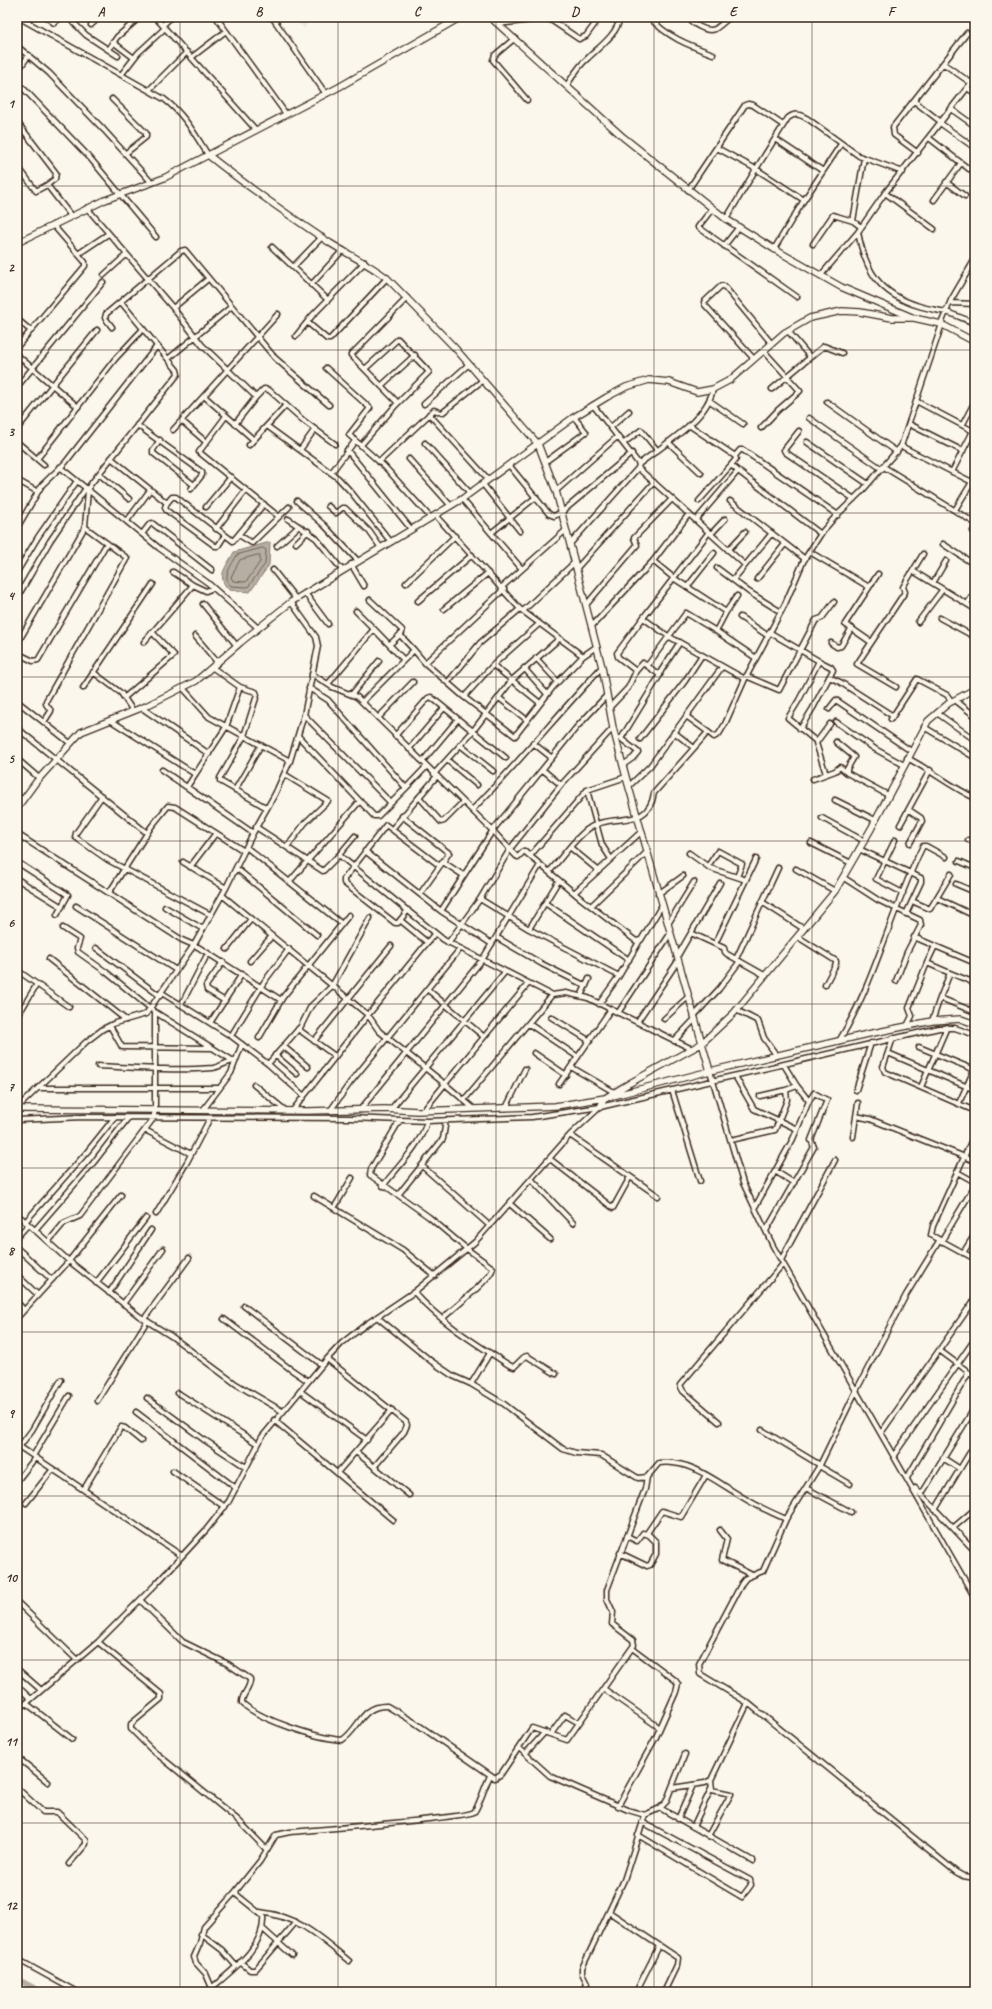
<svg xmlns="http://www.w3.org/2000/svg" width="992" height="2009" font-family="Caveat,sans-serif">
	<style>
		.built { fill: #ede8dd }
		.water { fill: #b6aea2; stroke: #85796d }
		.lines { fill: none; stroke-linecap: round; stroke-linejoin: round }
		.shore { stroke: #6c5f53; stroke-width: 1 }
		.canal { stroke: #b6aea2; stroke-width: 5.5 }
		.street-casing { stroke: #3b2a1e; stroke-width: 7 }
		.secondary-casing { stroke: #3b2a1e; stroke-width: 8 }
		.street { stroke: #fbf7ec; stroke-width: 4 }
		.secondary { stroke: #fbf7ec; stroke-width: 5.5 }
		.grid { fill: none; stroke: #3b2a1e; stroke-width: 1; stroke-opacity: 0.55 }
		.neatline { fill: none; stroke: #3b2a1e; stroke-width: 1.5 }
		.grid-label { font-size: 13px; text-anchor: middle; font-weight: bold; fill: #3b2a1e }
	</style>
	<rect width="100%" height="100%" fill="#fbf7ec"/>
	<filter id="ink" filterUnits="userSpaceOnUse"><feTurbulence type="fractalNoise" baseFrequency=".025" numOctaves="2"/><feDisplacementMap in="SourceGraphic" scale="8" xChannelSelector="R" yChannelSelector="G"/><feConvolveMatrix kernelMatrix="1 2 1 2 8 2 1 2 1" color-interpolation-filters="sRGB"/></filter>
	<g filter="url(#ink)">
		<!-- built -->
		<path class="built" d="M288,17H310L305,28Z"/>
		<!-- water -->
		<path class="water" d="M270,542L269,565L250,592L229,590C215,576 227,566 234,552Z"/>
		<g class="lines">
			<!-- shore -->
			<path class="shore" d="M263,548L266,550L265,564L248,587L231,586C221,577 232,565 237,555Z
				M258,555L260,556V562L246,582L233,581L231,577L240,560Z"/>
			<!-- canal -->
			<path class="canal" d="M17,1979L42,1992"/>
			<!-- street casing -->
			<g class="street-casing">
				<path id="street" d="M18,17L164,99C184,114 195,134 208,155
					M46,17L54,23L61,17
					M68,17L86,35L118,56
					M155,17L256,130
					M216,17L286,114
					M272,17L326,94
					M649,17C667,37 688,45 713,54
					M687,17C692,23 706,33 715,29C720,26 725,21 730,17
					M548,18L579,39L586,36L600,17
					M498,24L556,17
					M91,25L100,17
					M163,25L171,17
					M515,38L495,55L493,60L527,100
					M113,42L134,58
					M17,46L49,73L104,130L152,183
					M109,49L117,37L140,17
					M192,57L226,31
					M944,64L971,83
					M17,72L29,55
					M121,75L138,53L165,28
					M975,78L885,193L858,232C865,270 879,294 919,306C928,309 937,310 946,312C956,315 966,320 975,323
					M567,85C573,76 579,65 588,58C599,47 618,34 620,17
					M23,88L90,158L156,237
					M967,88L975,93
					M149,90L187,52
					M112,99L146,133V137L126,153
					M914,101L941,122
					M951,109L975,126
					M17,122L56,173L55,179L47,185L71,216
					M940,123L975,148
					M929,138L969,169
					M775,139L823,171
					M717,148L756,169L804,200L841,144
					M918,153L894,135L893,127L967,33
					M17,165L36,191L47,185
					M946,182L965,196
					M688,190L745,105L748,104L753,105L783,125
					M885,193L934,229
					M934,200L961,163
					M87,208L173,308L202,345L256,397L264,389L269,390L304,421L335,444
					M712,209L698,227L797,297
					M726,219L756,169L788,118C796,112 801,115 808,119L859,156L903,172
					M861,227L853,221L864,158
					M813,244L833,215L853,221
					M724,246L739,227
					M272,247L328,300
					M774,249L804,200
					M78,254L108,234
					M293,267L322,237
					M104,275L126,255
					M821,275L858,232
					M311,285L343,250
					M950,303L975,304
					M173,308L208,279
					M17,319L31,331
					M307,322L327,339H330L387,278
					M941,324L951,300L975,259
					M112,327L105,318L106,314L181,251L185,250L275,358L329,405
					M788,331L810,357
					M296,336L312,316L365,262
					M17,347L85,266V262L53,225
					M17,355L78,407
					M168,359L231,307
					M754,359L705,305L704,302L721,286H724L772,344
					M326,368L370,408L349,435L384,466L431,518
					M381,386L415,355
					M17,387L103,282
					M772,389L824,346L842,353
					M204,396L254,440
					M710,401L743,424
					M916,401L975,432
					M827,402L897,452
					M398,403L351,355L407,298
					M424,404L469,364
					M593,405L639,464L638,468L745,565
					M429,414L488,479
					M226,416L199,452L278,516
					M809,418L882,469
					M182,421L206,442
					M235,424L256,397
					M909,424L963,451
					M963,424L975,401
					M137,425L202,472V475L191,489
					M689,425L735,456L740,450H743L838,515
					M267,426L338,478L351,492L391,542
					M611,427L629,411
					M761,428L778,410L800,391L764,351
					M17,429L97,330
					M173,430L278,314
					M799,431L784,450L785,452L854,499
					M160,440L153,450V453L194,485
					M17,442L44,465
					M668,442L701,473
					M807,442L868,484
					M425,443L470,493
					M624,443L641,430L657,450
					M249,445L286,405
					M361,445L396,405L429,372L398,339L365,369
					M901,446L972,482
					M300,450L315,429
					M347,450L411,529
					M111,458L167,503L172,497H176L233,541L264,504
					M37,459L115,359L143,329
					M409,459L451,506
					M379,462L434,410L442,413L483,380
					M545,462L586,432L574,417
					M639,464C663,445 707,420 713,389
					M509,465L549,514L554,516L562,512L632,453
					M731,465L736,459L735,456
					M60,467L159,548L208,583L258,628
					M884,467L975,523
					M952,472L973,431
					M331,473L355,441
					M99,474L129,499
					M17,480L38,492
					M482,483L520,531
					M556,491L618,436
					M462,499L522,569
					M297,501L324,525L358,561
					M699,501L731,465L738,471
					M730,501L805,559
					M167,503L165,507L166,510L215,546H218L225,535
					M328,506L336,513L342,508H345L369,531L381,548
					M206,507L231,477
					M955,510L975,477
					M436,516L520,609L583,656L596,647
					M288,519L316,538L342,570
					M696,520L738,471L821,534
					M127,521L150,490
					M17,528L42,485L65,463L157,346
					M975,528L973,531L975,533
					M216,529L246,490
					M709,532L643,618L668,636L745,679
					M491,533L536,497
					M142,534L149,525L152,523L212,570
					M711,534L725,519
					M239,535L252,543L289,507
					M296,543L308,531
					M570,544L638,468
					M943,544L975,565
					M277,546L299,526
					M728,550L745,532
					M810,552L869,587
					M653,561L675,579L726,612L716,631L756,658
					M351,564L364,586
					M717,568L749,592L781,612
					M576,569L654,482
					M273,570L296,599
					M913,571L975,609
					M17,572L38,537L77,481
					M173,572L193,585
					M757,579L785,544
					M733,580L772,533
					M406,583L455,536
					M933,583L946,561
					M502,587L566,530
					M687,587L714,553
					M305,593L328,624
					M17,598L50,541L86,488
					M370,600L402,630V633L390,644
					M418,601L472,555
					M203,604L237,646
					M967,604L975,592
					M586,605L637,545L634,538L672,499
					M444,609L488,573
					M356,611L374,629
					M523,611L575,562
					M726,612L737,596
					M740,617L767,635
					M940,618L975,637
					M918,622L943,589
					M592,626L653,561L689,514
					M769,632L819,661L799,700L788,718L817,742
					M400,635L414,650
					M195,636L218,663
					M144,642L193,585L206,591L213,588
					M871,642L845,624L878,574
					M831,643L837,647L841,646L851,629
					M17,644L85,527L88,490L90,485L178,374L177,370L121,302
					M17,653L33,661L38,660L107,543
					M536,658L558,682
					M425,663L504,589
					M493,665L540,703
					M647,666L686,613L716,631
					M213,668L240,687L256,692L257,695L244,736L220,778V781L267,808
					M524,668L547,694
					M93,672L121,693L133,711
					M312,674L332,687L357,697L495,833L516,856L518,857L524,851L579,897L636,941L641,940L662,905
					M660,675L661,671L680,642
					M746,676L779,690L816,620L822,618L834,602
					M829,677L840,682L893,716
					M448,682L480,643L520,609
					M328,684L374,629L404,660
					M896,687L857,664L905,592L903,587L923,554
					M83,688L153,584
					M183,688L209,717L290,761
					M309,688L328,700L406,788L427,766
					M352,694L379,661
					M125,697L174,655L152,632
					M464,697L493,665L539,624
					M499,698L527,720
					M955,700L975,716
					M17,701L70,743
					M362,702L414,650L425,663L464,697L515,736L553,687L583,656
					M610,707L628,688L636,671L618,657L617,653L643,618
					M142,708L209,754
					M829,709L836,700L911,751
					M937,713L975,740
					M304,715L391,803
					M686,716L708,732L694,748
					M378,718L413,682
					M891,719L917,679L947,695L952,702
					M110,720L195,774
					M44,722L51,711L46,704V701L127,558L85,527
					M836,722L875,749L904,765
					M924,727L974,757
					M17,728L147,833
					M800,729L813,708L833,670L831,667L819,661
					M708,732L714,737L719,734L725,724L745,679L785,604L804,560L822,532L835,517L863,490L901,446L942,324
					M298,736L374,816H378L406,788
					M395,736L428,698L431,697L506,758
					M622,737L660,675L643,663L636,671
					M620,738L638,752L633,758L623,765
					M640,739L685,681L702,655
					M836,742L854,757L847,769V773L888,795
					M533,743L552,758
					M460,745L493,771
					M409,749L444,708
					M907,758C931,770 951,787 975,798
					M17,759L39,778
					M447,760L477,785
					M422,762L458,719
					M162,770L253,833
					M543,770L561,785
					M284,774L328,801L305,823L287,847
					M434,774L473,731L512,680L559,639
					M826,774L816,743L830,724
					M813,779L835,771L840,767L846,772
					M629,786L650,766L722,667
					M187,787L226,727L240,687
					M235,790L261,745
					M587,790L602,845L611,859
					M17,796L23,800
					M102,796L76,833L75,837L108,860L211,915
					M419,797L441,822L444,821L463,802
					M835,800L875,820
					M472,810C517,765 558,714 602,667
					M909,810L921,818L922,821L910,843
					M402,816L449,853L420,894
					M822,818L864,841
					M900,825L930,770
					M256,827L323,871L339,855L444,940L552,995L566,993L588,998L692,1049
					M392,829L437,776
					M17,834L182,940L198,947L281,1000
					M895,840L876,879L903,893
					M968,840L975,842
					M811,843L851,863
					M246,847L342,924
					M571,848L599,871
					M859,849L921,878V882L906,914
					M365,851L441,911L492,944
					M689,853L710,868L746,880
					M339,855L355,836
					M530,856L587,790L626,777
					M959,861L975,868
					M17,862L68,895L57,915
					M183,862L226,888
					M443,862L463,875
					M708,866L718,851L742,864L737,877
					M190,867L216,833
					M236,868L317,935
					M796,869L835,891
					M549,872C560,860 575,838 588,829C612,811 648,832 654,793L694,748L674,732
					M844,878L878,900L920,920L921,925L907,952L896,981
					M17,879L62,907
					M290,881L360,801
					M956,884L975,892
					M109,893L151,827L168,806L175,807L244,851
					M574,893L642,831
					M658,894L683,876
					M222,895L368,1015L435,933
					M937,898L975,916
					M480,899L529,929L619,976L599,1004
					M912,901L930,909L951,874
					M762,902L804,929
					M545,903L629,960
					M76,906L176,970
					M591,906L646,853
					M165,907L203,929
					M408,910L398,923H395L344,883V879L386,825L440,866
					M441,911L493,830L576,728L607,695
					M400,920L428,943
					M668,924L694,882
					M63,928L80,939L77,948L78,952L106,972L155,1012L235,1062
					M529,929L559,880
					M691,933L715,944L756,859
					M496,937L542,964L586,986
					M798,937L836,961V964L825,985
					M914,937L935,946
					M448,943L480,899L510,849L561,785L613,728
					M715,944L724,948L725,952L727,954L766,976
					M96,948L160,996
					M227,949L251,919
					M677,957L720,883
					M49,959L126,1020
					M736,959L778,868
					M250,961L272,936
					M223,962L206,986L207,990L225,1001
					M927,963L935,946L975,963
					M17,970L69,1007
					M619,976L639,942
					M971,982L975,974
					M427,989L483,1036
					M162,993L231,1036L268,1064L304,1096
					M581,996L589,979
					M940,998L950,973L975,983
					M181,1005L208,953
					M736,1010L758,1021L764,1038L777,1056
					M618,1013L670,934
					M694,1016L719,989L740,961
					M17,1017L37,984
					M551,1017L590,1041
					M664,1019L688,997
					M932,1021L940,998L975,1012
					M637,1022L678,961
					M210,1023L242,974
					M529,1024L578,1057
					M110,1026L122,1047L213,1048
					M907,1026L912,1016L909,1008L927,963L950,973
					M298,1029L335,1056
					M231,1036L264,982L289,949
					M259,1038L283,997L349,915
					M893,1038L883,1067L885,1072L975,1111
					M314,1041L391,946
					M674,1041L694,1020
					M839,1041C876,981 891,909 923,846H926L946,857
					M283,1046L308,1067
					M919,1047L975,1070
					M534,1053L566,1075
					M888,1053L975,1090
					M275,1055L297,1074
					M268,1064L301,1026L311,1006L332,986L370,918
					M98,1066C136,1068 175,1071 213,1068C219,1067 226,1062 234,1061
					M571,1067L614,1092
					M710,1071L743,1183L773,1246L975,1598
					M735,1076L754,1109L797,1129
					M559,1084L611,1009
					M254,1085L285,1110
					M921,1087L947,1027
					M38,1088H219
					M672,1090L700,1181
					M856,1090L871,1043
					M760,1096L786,1090
					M464,1100L552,995
					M959,1103L974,1070
					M17,1108L86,1042L103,1029L115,1023L146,1014L194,945L226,888L253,833L275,794L290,761L304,715L318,646L316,637L291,602
					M473,1108L445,1084L528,984
					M506,1108L525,1069
					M391,1109L505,972
					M203,1110L231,1073L242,1044
					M293,1110L368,1015L379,1031L445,1084L424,1110
					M360,1110L482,960L540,865
					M330,1111L350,1083L460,949
					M856,1116L870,1119L975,1161
					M17,1120L83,1117L350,1118L427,1121L532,1117L600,1107L939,1028H955L975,1035
					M400,1120L371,1169L370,1175L429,1217L467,1249L493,1268C490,1281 453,1308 442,1319
					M145,1130L191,1154
					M975,1133L933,1226L931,1235L975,1259
					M570,1135L658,1196
					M853,1137L858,1103
					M731,1140L775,1130L787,1100L786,1090L797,1086
					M550,1159L613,1208L630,1177
					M422,1166L490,1226
					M775,1171L794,1183
					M957,1172L975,1182
					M532,1180L573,1223
					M383,1186C398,1166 421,1145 427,1121
					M398,1195L443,1139L446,1120
					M314,1196L403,1250L435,1276
					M510,1204L550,1239
					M755,1207L793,1139L809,1101L797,1086L784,1065
					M334,1208L352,1178
					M17,1214L69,1261L139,1316L171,1336L236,1384L282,1411
					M156,1214L187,1162L210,1118
					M25,1222L87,1152L115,1117
					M35,1230L94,1162L128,1118
					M766,1231L814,1147L811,1140L827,1100L814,1093L809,1101
					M17,1237L28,1225
					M48,1242L64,1223L80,1216L153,1119L155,1110V1012
					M941,1242L975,1185
					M17,1248L52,1280
					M963,1253L975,1234
					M781,1260L835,1160
					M17,1275L38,1295
					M96,1283L146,1218
					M414,1292C440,1322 476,1344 509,1365L514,1367L524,1357L527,1356L556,1374
					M109,1293L151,1230
					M17,1302L24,1310
					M123,1304L163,1249
					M244,1306L322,1365
					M377,1317L431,1361L453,1376L471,1384L504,1404L563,1449L576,1453L601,1455L633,1475L638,1478L647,1477L659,1463C691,1459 718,1483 744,1498C757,1506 772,1513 786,1519L820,1465L856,1391L906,1295L939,1241
					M17,1318L69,1261L121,1195
					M144,1319L189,1258
					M224,1319L289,1368L308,1381
					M327,1359L406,1422L407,1425L404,1432L374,1467
					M968,1372L975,1377
					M471,1384L490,1353
					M300,1391L367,1440
					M178,1393L258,1444
					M147,1398L203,1439L246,1467
					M97,1401L147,1321
					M136,1412L236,1488
					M274,1420L393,1520
					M719,1422L683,1391L680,1385L783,1264
					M17,1426V1431
					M762,1430L820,1465
					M881,1433L975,1299
					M17,1445L182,1556
					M17,1450L32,1430L61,1380
					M356,1452L409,1495
					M894,1455L975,1339
					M33,1456L69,1396
					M943,1458L960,1469
					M819,1466L850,1484
					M173,1471L225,1507
					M337,1473L392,1410
					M907,1478L968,1374L966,1370L939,1350
					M17,1481L35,1458
					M806,1488L851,1512
					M915,1488L975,1551
					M84,1489L121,1427L125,1428L141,1441
					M921,1495L975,1407
					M26,1503L53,1469
					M935,1510L975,1444
					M786,1519L763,1571L746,1578L742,1583L699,1664L700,1674L748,1703L956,1872L963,1876L975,1878
					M953,1528L975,1509
					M720,1530L727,1539L722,1560L752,1575
					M647,1533L662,1511L681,1517L706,1475
					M969,1545L975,1540
					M620,1553L647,1566L650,1565L656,1554V1542L649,1535L643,1533L637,1541L627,1536
					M140,1600L183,1642L228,1664L250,1679C251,1689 241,1694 242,1703C260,1720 317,1738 342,1740C359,1730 361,1705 387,1706L414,1722L495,1778L501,1774L532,1728L567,1740L634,1645L633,1640L612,1624L613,1612L607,1599V1590L645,1489L647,1477
					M17,1602L77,1660
					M98,1642L161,1694V1699L131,1724V1729L151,1749L238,1820L267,1850
					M17,1669L41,1690
					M17,1686L31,1699
					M604,1689L660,1728
					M26,1703L72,1739
					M17,1711L98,1642L157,1583L206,1530L229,1501L262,1437L327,1359L342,1343L365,1325L414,1292L475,1242L570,1135L600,1107
					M551,1734L565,1715L579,1723
					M519,1748L550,1776L628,1810L645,1815L660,1808L666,1802L685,1754
					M525,1754L545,1732
					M17,1757L48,1782
					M17,1788L43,1812H57L86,1840V1844L69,1864
					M672,1788L705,1783L711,1780L748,1703
					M618,1806L656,1737L676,1692L678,1684L675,1680L632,1648
					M660,1808L753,1861
					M678,1819L693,1785
					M693,1827L711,1789
					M638,1835L742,1897L751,1885L750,1880L642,1822
					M708,1836L731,1794L712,1790L711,1780
					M260,1912C300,1917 319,1937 349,1961
					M609,1912L678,1958L677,1965L664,1992
					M263,1929L292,1955
					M201,1934L222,1950L236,1966
					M17,1959L77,1992
					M240,1962L250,1970H255L296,1922
					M212,1988L206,1974L196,1963L194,1957L200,1943L204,1927L236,1891
					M207,1992C228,1973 266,1948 263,1916L237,1895L236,1891L260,1861L276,1835L290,1832C311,1830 466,1818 474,1812C478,1808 486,1783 490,1776
					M583,1992L587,1983L582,1973V1968L624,1880L645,1815
					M636,1992L659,1946"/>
			</g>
			<!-- secondary casing -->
			<g class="secondary-casing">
				<path id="secondary" d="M490,17L623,137L726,219L774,249L841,287L914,318L941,324L975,342
					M208,155C247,186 288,215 330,243C349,255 369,264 387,278L455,348L538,444L556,491L602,667L613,728L626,777L710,1071
					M17,243L105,200L164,178L339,87L461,17
					M17,808L36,782L81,732L146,706L196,681L241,642L291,602L462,499L574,417L607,397L626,387L649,380L669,382L697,392L713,389L730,380L784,333L810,318L842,311L860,312L892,318H914
					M600,1107L605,1098L630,1083L701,1044L734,1013L835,891L871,829L928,721L949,703L975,689
					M17,1109L308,1111L385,1109L417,1111L555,1106L605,1098L710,1071L868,1034L932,1021L961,1019L975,1024"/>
			</g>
			<!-- street -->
			<use href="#street" class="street"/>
			<!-- secondary -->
			<use href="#secondary" class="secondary"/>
		</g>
	</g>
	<!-- grid -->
	<path class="grid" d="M180,17V1992M338,17V1992M496,17V1992M654,17V1992M812,17V1992M17,186H975M17,350H975M17,513H975M17,677H975M17,841H975M17,1004H975M17,1168H975M17,1332H975M17,1496H975M17,1660H975M17,1823H975"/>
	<!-- margin -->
	<rect width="992" height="2009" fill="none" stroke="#fbf7ec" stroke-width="44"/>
	<rect x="22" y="22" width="948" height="1965" class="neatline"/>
	<g class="grid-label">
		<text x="101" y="16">A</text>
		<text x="259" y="16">B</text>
		<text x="417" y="16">C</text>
		<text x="575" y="16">D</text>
		<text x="733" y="16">E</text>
		<text x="891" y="16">F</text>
		<text x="11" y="108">1</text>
		<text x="11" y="272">2</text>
		<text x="11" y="436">3</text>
		<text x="11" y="600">4</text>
		<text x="11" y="763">5</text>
		<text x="11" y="927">6</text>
		<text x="11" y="1091">7</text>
		<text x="11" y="1255">8</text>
		<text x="11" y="1418">9</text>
		<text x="11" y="1582">10</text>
		<text x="11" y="1746">11</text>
		<text x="11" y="1910">12</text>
	</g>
</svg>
